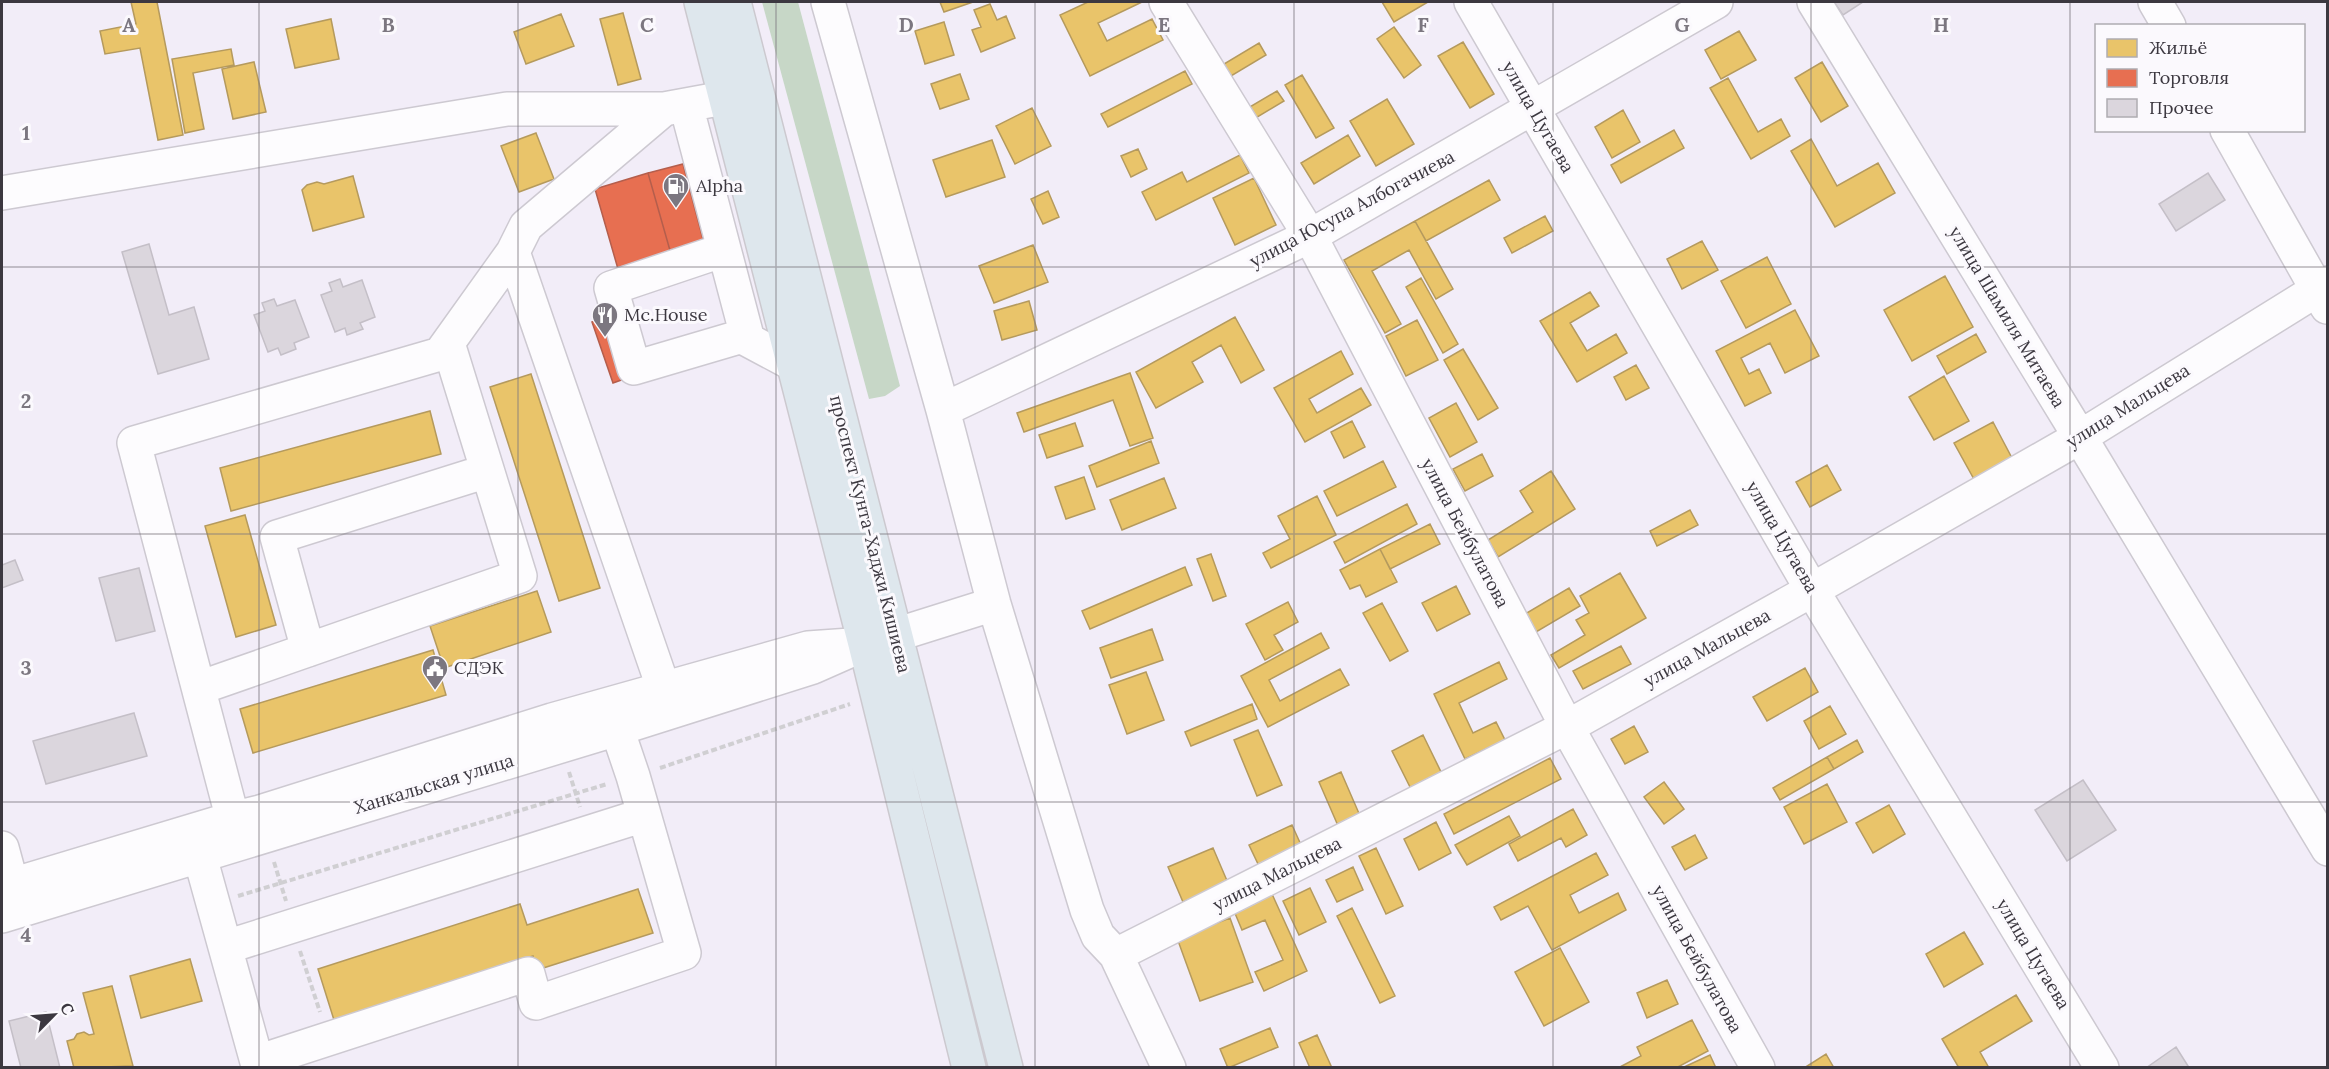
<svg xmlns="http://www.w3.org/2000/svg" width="2329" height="1069" font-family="Lora,serif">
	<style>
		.green { fill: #c7d7c7 }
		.homes { fill: #e9c46a; stroke: #b59a5d; stroke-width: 1.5 }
		.shops { fill: #e76f51; stroke: #b45e4c; stroke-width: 1.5 }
		.building { fill: #dbd6dd; stroke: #c4bfc7; stroke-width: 1.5 }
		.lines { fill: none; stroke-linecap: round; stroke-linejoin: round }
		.minor-casing { stroke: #cdc9d1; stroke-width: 36 }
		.major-casing { stroke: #ccc9cf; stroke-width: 36 }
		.path { stroke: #d0cfd2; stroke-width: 4; stroke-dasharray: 6 3; stroke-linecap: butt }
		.minor { stroke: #fdfcfe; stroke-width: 33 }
		.major { stroke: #dee7ed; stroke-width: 33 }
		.grid { fill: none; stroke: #7c7780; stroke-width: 1.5; stroke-opacity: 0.55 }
		.labels { text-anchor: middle; stroke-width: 6; stroke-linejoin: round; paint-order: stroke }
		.street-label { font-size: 18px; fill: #3c3840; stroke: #fbf9fd }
		.poi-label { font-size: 18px; fill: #3c3840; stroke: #fbf9fd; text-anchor: start }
		.grid-label { font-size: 20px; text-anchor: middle; font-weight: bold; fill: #7c7780; stroke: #fbf9fd; stroke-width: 6; stroke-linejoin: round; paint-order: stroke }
	</style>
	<rect width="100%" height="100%" fill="#f2edf8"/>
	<!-- green -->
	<path class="green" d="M762,2H798L900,386L885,396L869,399Z"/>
	<!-- homes -->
	<path class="homes" d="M131,2H157L183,135L158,140L140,48L105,54L100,31L136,24Z
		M940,2H973L944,12Z
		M1088,2H1142L1098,23L1107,41L1152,19L1163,40L1090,76L1060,15Z
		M1382,2H1428L1394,22Z
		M990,4L997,20L1006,16L1015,38L981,52L972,30L981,27L974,10Z
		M623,13L641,79L618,85L600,19Z
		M561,14L574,46L526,64L514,32Z
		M331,19L339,59L295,68L286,29Z
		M944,22L954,55L925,64L915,31Z
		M1394,27L1421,65L1404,78L1377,39Z
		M1739,31L1756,60L1721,79L1705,50Z
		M1463,42L1494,94L1470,108L1438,56Z
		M1259,43L1266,55L1231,76L1224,64Z
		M231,49L234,65L193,73L204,129L185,133L172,59Z
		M254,62L266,112L233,119L222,69Z
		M1822,62L1848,106L1821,122L1795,78Z
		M1185,71L1192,84L1108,127L1101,114Z
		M960,74L969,99L940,109L931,84Z
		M1302,75L1334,128L1316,138L1285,85Z
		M1728,78L1758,132L1781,119L1790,136L1751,159L1710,88Z
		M1277,91L1284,101L1254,119L1248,108Z
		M1387,99L1414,144L1376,166L1350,121Z
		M1032,108L1051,146L1015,164L996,126Z
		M1623,110L1640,142L1612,158L1595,127Z
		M1674,130L1684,148L1621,183L1611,165Z
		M536,133L554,179L519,192L501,146Z
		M1348,135L1360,156L1314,184L1301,163Z
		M1811,139L1837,186L1878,163L1895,193L1835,227L1791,151Z
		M992,140L1005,177L946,197L933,160Z
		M1138,149L1147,169L1131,177L1121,156Z
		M1240,155L1249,173L1156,220L1142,192L1182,172L1187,182Z
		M353,176L364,217L313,231L302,190L307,185L317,182L324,184Z
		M1254,178L1276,225L1235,245L1213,198Z
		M1489,180L1500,200L1426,241L1415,221Z
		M1048,191L1059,217L1043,224L1031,199Z
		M1545,216L1553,231L1512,253L1504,238Z
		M1415,221L1453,289L1436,299L1409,250L1372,271L1401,324L1385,333L1344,260Z
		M1702,241L1718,270L1682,289L1667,259Z
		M1033,245L1048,282L994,303L979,266Z
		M1767,257L1791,304L1746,328L1721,281Z
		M1945,276L1973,327L1912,361L1884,310Z
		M1421,278L1458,344L1443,353L1406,287Z
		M1590,292L1599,306L1570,323L1587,351L1616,334L1627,353L1577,382L1540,321Z
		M1029,301L1037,330L1002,340L994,311Z
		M1795,310L1819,356L1785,373L1770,343L1741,358L1749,374L1759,369L1771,393L1745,406L1716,351Z
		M1235,317L1264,370L1241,383L1221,345L1192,362L1203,382L1156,408L1136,372Z
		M1417,320L1438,360L1406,376L1386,336Z
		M1976,334L1986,352L1947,374L1937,356Z
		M1463,349L1498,408L1478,420L1444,360Z
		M1341,351L1353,374L1309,399L1317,413L1361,388L1371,405L1305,442L1274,388Z
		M1636,365L1649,388L1626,400L1614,377Z
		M1130,373L1153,438L1130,446L1113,400L1024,432L1017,413Z
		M531,374L600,588L559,601L490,387Z
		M1944,376L1969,421L1934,440L1909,397Z
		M1456,403L1477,442L1450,457L1429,418Z
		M430,411L441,454L231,511L220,468Z
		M1352,421L1365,447L1344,458L1331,432Z
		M1993,422L2013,460L1975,481L1954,443Z
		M1075,423L1083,446L1047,458L1039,435Z
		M1151,441L1159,463L1097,487L1089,466Z
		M1482,454L1493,476L1465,491L1453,469Z
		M1383,461L1396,487L1337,516L1324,491Z
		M1827,465L1841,490L1810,507L1796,482Z
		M1551,471L1575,509L1498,557L1488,540L1533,512L1520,491Z
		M1084,477L1095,509L1066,519L1055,487Z
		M1164,478L1176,508L1122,530L1110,500Z
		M1317,496L1336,535L1271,568L1263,553L1290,539L1278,516Z
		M1407,504L1417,524L1345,563L1334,542Z
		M1690,510L1698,525L1657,546L1650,531Z
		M245,515L276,625L236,637L205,526Z
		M1430,524L1440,544L1390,569L1380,549Z
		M1380,549L1397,582L1366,597L1360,585L1350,589L1340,570Z
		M1211,554L1226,596L1213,601L1197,559Z
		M1185,567L1192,585L1090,629L1082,611Z
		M1620,573L1646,618L1559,668L1551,655L1585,635L1576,620L1589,613L1580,596Z
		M1456,586L1470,614L1437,631L1422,603Z
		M1569,588L1580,606L1536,632L1525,614Z
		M537,591L551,632L444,668L430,626Z
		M1288,602L1298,622L1274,635L1283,650L1265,660L1246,624Z
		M1382,603L1408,651L1390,661L1363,613Z
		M1152,629L1163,660L1111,678L1100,648Z
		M1321,633L1329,648L1269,680L1280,701L1340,669L1349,685L1268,727L1241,676Z
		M1621,646L1631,664L1583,689L1573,671Z
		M433,650L446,695L253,753L240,709Z
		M1499,662L1507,679L1459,703L1473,733L1496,722L1505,740L1465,759L1434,694Z
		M1805,668L1818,692L1767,721L1753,697Z
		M1146,672L1164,720L1127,734L1109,685Z
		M1252,704L1257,719L1191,746L1185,732Z
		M1830,706L1846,734L1819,749L1804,721Z
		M1634,726L1648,752L1625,764L1611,739Z
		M1258,730L1282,785L1257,796L1234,740Z
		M1423,735L1444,778L1413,793L1392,751Z
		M1857,740L1863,752L1834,769L1827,757Z
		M1827,757L1834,769L1780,800L1773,788Z
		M1550,758L1561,779L1454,834L1444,814Z
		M1341,772L1361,818L1339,828L1319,782Z
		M1664,782L1684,809L1664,824L1644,797Z
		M1827,784L1847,822L1804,844L1784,807Z
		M1889,805L1905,834L1873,853L1856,823Z
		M1573,809L1587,835L1566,847L1561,838L1518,861L1509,844Z
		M1509,816L1520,836L1467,865L1455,845Z
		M1436,822L1451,853L1419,870L1404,839Z
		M1292,825L1302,847L1259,866L1249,845Z
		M1695,835L1707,858L1685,870L1672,847Z
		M1213,848L1228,883L1183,902L1168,867Z
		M1376,848L1403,906L1386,914L1359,856Z
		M1596,853L1608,875L1570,895L1579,913L1618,893L1626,910L1552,950L1528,906L1501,920L1494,907Z
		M1353,867L1363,890L1337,902L1326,880Z
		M1310,888L1326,922L1299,935L1283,901Z
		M638,889L653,933L537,970L533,956L334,1020L318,969L520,904L527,925Z
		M1272,894L1307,971L1264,991L1255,972L1283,960L1265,920L1242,930L1234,911Z
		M1352,908L1395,996L1380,1003L1337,916Z
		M1230,918L1253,982L1200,1001L1177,938Z
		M1964,932L1983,964L1944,987L1926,954Z
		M1560,948L1589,1002L1544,1026L1515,972Z
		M190,959L202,1001L141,1018L130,976Z
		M1667,980L1678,1004L1647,1018L1637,993Z
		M112,986L133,1066L74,1068L67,1041L74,1039L77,1034L84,1032L89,1035L94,1034L83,993Z
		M2016,995L2032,1021L1980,1052L1989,1068H1959L1942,1039Z
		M1692,1020L1708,1051L1676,1068H1618L1641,1056L1637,1047Z
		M1270,1028L1278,1047L1228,1068L1220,1049Z
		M1317,1035L1332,1068H1310L1299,1043Z
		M1826,1054L1834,1068H1804Z
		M1710,1055L1716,1068H1682Z"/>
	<!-- shops -->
	<path class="shops" d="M683,164L704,243L671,254L648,173Z
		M648,173L671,254L618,269L595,189Z
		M607,317L627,378L613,383L592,322Z"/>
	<!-- building -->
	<path class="building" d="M1834,2H1863L1843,15Z
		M2208,173L2225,200L2176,231L2159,204Z
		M149,244L169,315L194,307L209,359L158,374L122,252Z
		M340,279L343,287L362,280L375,317L360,323L363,329L347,335L345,328L335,332L321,295L332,291L329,283Z
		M274,299L277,306L295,300L309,337L294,343L296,349L281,355L278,348L268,352L254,315L265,311L262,303Z
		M15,560L23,580L2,588V565Z
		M139,568L155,631L116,641L99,578Z
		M134,713L147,756L46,784L33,741Z
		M2083,780L2116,830L2067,861L2035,810Z
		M46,1012L60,1068H21L9,1021Z
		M2176,1047L2188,1066L2186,1068H2146Z"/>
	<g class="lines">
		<!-- minor casing -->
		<g class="minor-casing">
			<path id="minor" d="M828,2L943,410L994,604L1087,910L1098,936L1116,955L1567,727L1812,590L2080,437L2328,283
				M1166,2L1310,236L1567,727L1758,1068
				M1471,2L1812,590L2102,1068
				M1814,2L2080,437L2328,849
				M2155,2L2169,26
				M686,105L748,340L793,364
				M2227,130L2327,307
				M2,193L507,109H664L724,98L738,122
				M724,250L611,288L634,368L746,335
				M513,252L671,710
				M943,410L1310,236L1716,2
				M870,643L994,604
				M308,650L277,537L487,471
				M199,688L520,576L448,343
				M194,835L257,1062L528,974L536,1003L684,953L633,776L610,708
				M238,839L134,443L440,354L513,252L526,226L664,109
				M2,848L12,885
				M2,888L231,819L260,812L552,720L808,648L865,644L813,667L617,729L2,916
				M226,947L644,815
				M1116,955L1169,1068"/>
		</g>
		<!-- major casing -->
		<g class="major-casing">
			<path id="major" d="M701,2L865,644L969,1068
				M734,2L1006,1068"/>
		</g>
		<!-- path -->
		<path class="path" d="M660,768L850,704
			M569,772L580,807
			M274,862L286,901
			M238,896L607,784
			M300,951L320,1012"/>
		<!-- minor -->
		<use href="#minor" class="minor"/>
		<!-- major -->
		<use href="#major" class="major"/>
	</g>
	<!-- grid -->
	<path class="grid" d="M259,2V1068M518,2V1068M776,2V1068M1035,2V1068M1294,2V1068M1553,2V1068M1811,2V1068M2070,2V1068M2,267H2328M2,534H2328M2,802H2328"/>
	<!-- icons -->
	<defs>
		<g id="fuel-pin" transform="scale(1.35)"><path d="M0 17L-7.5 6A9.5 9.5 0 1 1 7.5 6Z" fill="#7c7780" stroke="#fbf9fd"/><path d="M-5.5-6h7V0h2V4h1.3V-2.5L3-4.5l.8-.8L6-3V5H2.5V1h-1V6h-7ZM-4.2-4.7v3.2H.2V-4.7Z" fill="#fff"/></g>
		<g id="restaurant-pin" transform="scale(1.35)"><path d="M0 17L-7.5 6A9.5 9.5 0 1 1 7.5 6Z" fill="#7c7780" stroke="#fbf9fd"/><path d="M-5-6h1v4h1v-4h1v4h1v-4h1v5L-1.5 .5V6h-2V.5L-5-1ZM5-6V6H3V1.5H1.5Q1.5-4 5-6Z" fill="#fff"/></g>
		<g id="civic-pin" transform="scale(1.35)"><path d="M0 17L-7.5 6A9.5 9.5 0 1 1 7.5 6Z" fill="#7c7780" stroke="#fbf9fd"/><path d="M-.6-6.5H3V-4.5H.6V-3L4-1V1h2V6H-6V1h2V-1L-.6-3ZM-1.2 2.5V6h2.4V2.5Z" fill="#fff"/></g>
	</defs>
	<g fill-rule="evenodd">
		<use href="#fuel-pin" x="676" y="186"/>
		<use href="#restaurant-pin" x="605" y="315"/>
		<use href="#civic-pin" x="435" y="668"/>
	</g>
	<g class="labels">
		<!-- street labels -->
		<g class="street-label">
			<text transform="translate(1538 117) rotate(60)" y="6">улица Цугаева</text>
			<text transform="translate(1352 209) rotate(-28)" y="6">улица Юсупа Албогачиева</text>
			<text transform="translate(2007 317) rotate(59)" y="6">улица Шамиля Митаева</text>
			<text transform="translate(2128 406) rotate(-32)" y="6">улица Мальцева</text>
			<text transform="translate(1465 533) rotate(62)" y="6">улица Бейбулатова</text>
			<text transform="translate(870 534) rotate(76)" y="6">проспект Кунта-Хаджи Кишиева</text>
			<text transform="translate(1782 537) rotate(60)" y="6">улица Цугаева</text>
			<text transform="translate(1707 648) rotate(-29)" y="6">улица Мальцева</text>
			<text transform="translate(434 784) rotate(-17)" y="6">Ханкальская улица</text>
			<text transform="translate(1277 874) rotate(-27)" y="6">улица Мальцева</text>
			<text transform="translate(2033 954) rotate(59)" y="6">улица Цугаева</text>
			<text transform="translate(1697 959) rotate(61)" y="6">улица Бейбулатова</text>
		</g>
		<!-- poi labels -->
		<g class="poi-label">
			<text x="696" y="192">Alpha</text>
			<text x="624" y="321">Mc.House</text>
			<text x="454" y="674">СДЭК</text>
		</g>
	</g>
	<g class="grid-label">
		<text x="129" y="32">A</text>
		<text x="388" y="32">B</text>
		<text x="647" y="32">C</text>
		<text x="906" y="32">D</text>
		<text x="1164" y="32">E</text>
		<text x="1423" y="32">F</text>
		<text x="1682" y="32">G</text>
		<text x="1941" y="32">H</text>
		<text x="26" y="140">1</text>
		<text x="26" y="408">2</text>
		<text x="26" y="675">3</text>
		<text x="26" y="942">4</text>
	</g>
	<!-- border -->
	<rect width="2329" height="1069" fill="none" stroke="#3c3840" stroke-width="6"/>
	<!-- legend -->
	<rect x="2095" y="24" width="210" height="108" fill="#fbf9fd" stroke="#afacb1" stroke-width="1.5"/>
	<rect x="2107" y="39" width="30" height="18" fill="#e9c46a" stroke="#afacb1" stroke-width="1.5"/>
	<text x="2149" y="54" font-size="18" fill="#3c3840">Жильё</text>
	<rect x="2107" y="69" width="30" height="18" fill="#e76f51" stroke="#afacb1" stroke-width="1.5"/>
	<text x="2149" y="84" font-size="18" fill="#3c3840">Торговля</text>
	<rect x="2107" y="99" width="30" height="18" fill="#dbd6dd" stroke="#afacb1" stroke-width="1.5"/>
	<text x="2149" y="114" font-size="18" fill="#3c3840">Прочее</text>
	<!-- north arrow -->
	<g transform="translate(54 1015) rotate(65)" stroke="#fbf9fd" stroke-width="4.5" paint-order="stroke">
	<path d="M0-4.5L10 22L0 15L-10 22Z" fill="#3c3840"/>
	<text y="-9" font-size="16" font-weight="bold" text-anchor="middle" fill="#3c3840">С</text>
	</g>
</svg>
